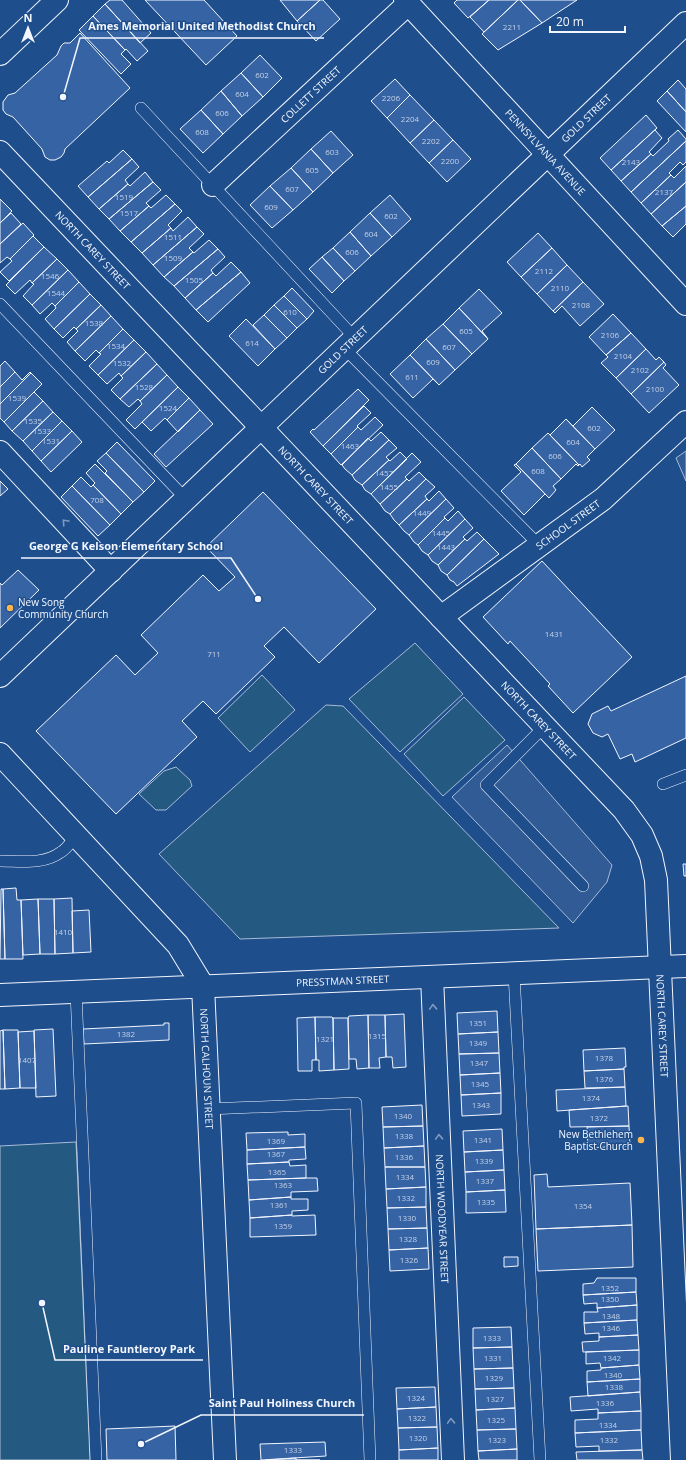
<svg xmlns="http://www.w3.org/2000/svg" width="686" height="1460" font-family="'Open Sans',sans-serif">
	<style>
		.green { fill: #245a82; stroke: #a8bbd7 }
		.parking { fill: #305b95; stroke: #a8bbd7 }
		.building { fill: #3563a3; stroke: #f2f6ff }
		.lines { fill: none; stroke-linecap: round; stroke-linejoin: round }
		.lane-casing { stroke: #f2f6ff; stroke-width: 12 }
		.street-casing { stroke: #f2f6ff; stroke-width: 24 }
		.secondary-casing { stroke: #f2f6ff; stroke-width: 24 }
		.primary-casing { stroke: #f2f6ff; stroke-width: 24 }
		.lane { stroke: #1f4e8c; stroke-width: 11 }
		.street { stroke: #1f4e8c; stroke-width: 22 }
		.secondary { stroke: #1f4e8c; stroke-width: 22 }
		.primary { stroke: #1f4e8c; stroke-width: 22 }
		.oneway { stroke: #7e9ac0 }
		.poi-dot { fill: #ffb74d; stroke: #1f4e8c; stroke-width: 1.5 }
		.labels { text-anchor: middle; stroke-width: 3; stroke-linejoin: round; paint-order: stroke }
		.number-label { font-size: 8px; fill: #c3d1e8 }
		.street-label { font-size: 10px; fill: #f2f6ff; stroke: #1f4e8c }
		.poi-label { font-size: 10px; fill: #f2f6ff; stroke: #1f4e8c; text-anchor: start }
		.leader { fill: none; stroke: #f2f6ff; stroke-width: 1.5 }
		.callout-dot { fill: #f2f6ff; stroke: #1f4e8c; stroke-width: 1.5 }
		.callout-label { font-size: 11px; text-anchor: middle; font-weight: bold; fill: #f2f6ff; stroke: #1f4e8c; stroke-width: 3; stroke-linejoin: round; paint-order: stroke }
	</style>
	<rect width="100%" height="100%" fill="#1f4e8c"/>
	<!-- green -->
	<path class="green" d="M415,643L463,694L400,752L349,699Z
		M262,675L295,710L250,752L218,718Z
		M464,697L505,740L443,796L404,754Z
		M326,705L343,706L559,928L240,939L159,854Z
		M176,767L190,780L192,786L166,810H156L139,794L164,771Z
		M76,1142L90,1460H0V1146Z"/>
	<!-- parking -->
	<path class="parking" d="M686,451V481L676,458Z
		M507,745L612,865L607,882L573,923L452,797Z"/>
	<!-- building -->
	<path class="building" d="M110,0H122L151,33L140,43L105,4Z
		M145,0H204L237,36L206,65Z
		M280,0H320L297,21Z
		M320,0H323L340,19L316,41L297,21Z
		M457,0H489L468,18L454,3Z
		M489,0H518L484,32L470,17Z
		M518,0H520L542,23L498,50L482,34Z
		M520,0H577L542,23Z
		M105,4L148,51L137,61L126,49L125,50L93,16Z
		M93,16L125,50L121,54L131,64L121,74L79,30Z
		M80,33L130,88L65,149L64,153L61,157L55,160H50L45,157L42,149L13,117L6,114L3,110V102L8,95L15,93L57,55L61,46L64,43H70Z
		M260,55L282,78L263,97L241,73Z
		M241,73L263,97L242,116L221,91Z
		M395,79L410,95L387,118L371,101Z
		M678,80L686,89V112L667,91Z
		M221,91L242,116L223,134L201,110Z
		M667,91L686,112V132L657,101Z
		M410,95L434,120L410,143L387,118Z
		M201,110L223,134L203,153L180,129Z
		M646,115L657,128L611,170L600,158Z
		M434,120L453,140L429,163L410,143Z
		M657,128L655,130L662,138L649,152L651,154L621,181L611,170Z
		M678,130L686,139V141L631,192L621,181L651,154L653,156L669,141L668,139Z
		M331,131L353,155L333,173L311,149Z
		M453,140L471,159L447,182L429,163Z
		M686,141V162L683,165L680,162L669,173L671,175L641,203L631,192Z
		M311,149L333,173L313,192L291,168Z
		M123,150L132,159L88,197L78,186L107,161L109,163Z
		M132,159L139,167L125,180L128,184L99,209L88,197Z
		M686,166V182L651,214L641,203L671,175L674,178Z
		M291,168L313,192L293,210L270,186Z
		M145,172L153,182L109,219L99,209L128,184L130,186Z
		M153,182L161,190L146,203L149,206L120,231L109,219Z
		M686,182V206L662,226L651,214Z
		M270,186L293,210L272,228L250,205Z
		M166,195L175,204L131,242L120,231L149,206L151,208Z
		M390,195L411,219L392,237L370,213Z
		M0,199L12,211L0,223Z
		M175,204L182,211L168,225L171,228L142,253L131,242Z
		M686,206V224L673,237L662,226Z
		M11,213L21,224L0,244V223Z
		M370,213L392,237L371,256L350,232Z
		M188,217L197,227L153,265L142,253L171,228L173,231Z
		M23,223L34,235L10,259L7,257L0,263V244Z
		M197,227L204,234L189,248L193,252L164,277L153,265Z
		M350,232L371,256L355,271L333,248Z
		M538,233L552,248L521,277L507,262Z
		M33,236L44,247L9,281L0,272L12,261L10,259Z
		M209,240L218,249L174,286L164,277L193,252L194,253Z
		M44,247L57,259L32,283L30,280L15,294L6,285Z
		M333,248L355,271L344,281L322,257Z
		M552,248L567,265L537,294L521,277Z
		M218,249L225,257L211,270L213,273L185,298L174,286Z
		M322,257L344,281L332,293L309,269Z
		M57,259L68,270L32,305L23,296L34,284L32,283Z
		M231,262L241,272L196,310L185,298L213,273L216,276Z
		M567,265L583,282L553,311L537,294Z
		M68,270L79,282L55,306L52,303L40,314L32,305Z
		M241,272L250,283L208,322L196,310Z
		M79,282L90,294L54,329L45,319L56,308L55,306Z
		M583,282L604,304L580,326L562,306L555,313L553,311Z
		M292,288L314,311L307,319L284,296Z
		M479,289L502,313L482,331L488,339L459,308Z
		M90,294L101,305L76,329L74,327L63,338L54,329Z
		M284,296L307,319L297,328L274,305Z
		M101,305L111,316L75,351L67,342L78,331L76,329Z
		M274,305L297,328L287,338L264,315Z
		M459,308L488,339L472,354L443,324Z
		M613,314L631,333L606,355L589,337Z
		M264,315L287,338L275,349L253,325Z
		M111,316L123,329L99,353L96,350L85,361L75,351Z
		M246,319L275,349L258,366L229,336Z
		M443,324L472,354L455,370L426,339Z
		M123,329L134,340L98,375L89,366L101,354L99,353Z
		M631,333L646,349L616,378L601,363L608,357L606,355Z
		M426,339L455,370L439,385L410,355Z
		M134,340L146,352L121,376L119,373L107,384L98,375Z
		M646,349L656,360L659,357L664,362L631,394L616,378Z
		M146,352L157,364L120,399L111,390L123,378L121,376Z
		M410,355L439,385L433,379L413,398L390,374Z
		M5,361L15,372L0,387V366Z
		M664,362L666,365L663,368L679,385L649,413L631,394Z
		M157,364L167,375L140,401L138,399L129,407L120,399Z
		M15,372L22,380L30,372L31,373L0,404V387Z
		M31,373L42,384L4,422L0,418V404Z
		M167,375L178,387L135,429L126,420L142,404L140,401Z
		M178,387L189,398L167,420L165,418L151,431L142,422Z
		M358,389L369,400L323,446L310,432L313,429L314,430Z
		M34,392L43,401L12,431L4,422Z
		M189,398L200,410L178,432L167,420Z
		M43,401L53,412L23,441L12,431Z
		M364,406L371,413L357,426L358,427L331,454L323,446Z
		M592,407L615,430L595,449L566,419L573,426Z
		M200,410L213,424L166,467L154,454Z
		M53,412L62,421L32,451L23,441Z
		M375,417L383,425L341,465L331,454L358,427L361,430Z
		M566,419L595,449L587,457L590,460L582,467L580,464L579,465L550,435Z
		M62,421L72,431L41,461L32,451Z
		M72,431L82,442L51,472L41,461Z
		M381,432L389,440L352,475L345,469L342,465L368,438L371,441Z
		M548,433L579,465L578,466L576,464L561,479L532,448Z
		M389,440L397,448L386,457L389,460L362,485L355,480L352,475Z
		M117,442L155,481L144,492L106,453Z
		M532,448L561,479L553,486L556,490L549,498L516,464Z
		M400,452L407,459L371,494L365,490L362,485L389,460L390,461Z
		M106,453L144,492L133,502L105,473L107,471L97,461Z
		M412,453L421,462L405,477L407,479L380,504L371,494Z
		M95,464L133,502L121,514L93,485L95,483L86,473Z
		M516,464L545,494L524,515L501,491L521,472L514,465Z
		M419,472L426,479L390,514L385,511L380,504L407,479L409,481Z
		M81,477L91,487L93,485L121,514L110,525L72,486Z
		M426,479L435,487L425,496L427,499L399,525L394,520L390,514Z
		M0,481L8,489L0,496Z
		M72,486L110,525L98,536L61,497Z
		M439,491L446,499L409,535L404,531L399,525L427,499L429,501Z
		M263,492L376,609L319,663L284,627L264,646L275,657L216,714L203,701L182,721L197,737L116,814L36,731L116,655L135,675L158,653L141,635L203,575L219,591L235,577L206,547Z
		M446,499L454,508L444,517L445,518L418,545L414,542L409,535Z
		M458,511L465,519L428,555L422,551L418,545L445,518L448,521Z
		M465,519L473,528L463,537L465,539L438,565L432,561L428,555Z
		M477,532L484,539L447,575L441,571L438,565L465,539L467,541Z
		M484,539L499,554L457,586L454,582L450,580L447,575Z
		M542,561L632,657L573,713L548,686L550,684L510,641L508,644L483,617Z
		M18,570L39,590L0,628V583L2,585Z
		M686,676V738L635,762L632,754L620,759L608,734L602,737L593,733L588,724L592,714L608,706L611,711Z
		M683,864H686V876H684Z
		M16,888L17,900H21L23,959H5L3,889Z
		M1,889H3L5,959H0Z
		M72,898L73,953L55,954L54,899Z
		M38,899L40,954L23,955L21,900Z
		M38,899H54L55,954H40Z
		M89,910L91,952L73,953L72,911Z
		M497,1011L498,1032L458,1034L457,1013Z
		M404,1014L406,1067L393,1068L392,1057H386L385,1015Z
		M368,1015L369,1068L357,1069L356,1059H349L348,1018L349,1016Z
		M368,1015H385L386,1057L379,1058L380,1068H369Z
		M315,1017L316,1060H312V1071H298L297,1018Z
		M315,1017H332L333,1018L334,1070L319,1071V1060H316Z
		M333,1018H348L349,1069L334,1070Z
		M164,1023H169V1040L84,1044L83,1029L164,1025Z
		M53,1029L56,1096L36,1097L34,1030Z
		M3,1030L5,1089H0V1031Z
		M3,1030H18L20,1088L5,1089Z
		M34,1031L36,1088H20L18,1032Z
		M498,1032L499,1053L459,1054L458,1034Z
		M625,1048L626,1067H624V1069L584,1071L583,1050Z
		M499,1053L500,1073L460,1075L459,1054Z
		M624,1069L625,1087L585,1088L584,1071Z
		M500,1073L501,1093L461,1095L460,1075Z
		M625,1087L626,1106L557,1111L556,1090Z
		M501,1093V1114L462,1116L461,1095Z
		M422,1105L423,1126L383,1127L382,1107Z
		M628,1106L629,1126L570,1127L569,1110Z
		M423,1126L424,1146L384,1148L383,1127Z
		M629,1126L630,1146L588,1148L587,1127Z
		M502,1129L503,1150L464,1152L463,1131Z
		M288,1132V1135L305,1134V1147L247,1150L246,1133Z
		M424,1146L425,1167H385L384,1148Z
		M305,1147L306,1159L289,1160V1162L247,1164V1150Z
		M503,1150L504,1170L465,1172L464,1152Z
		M289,1162L290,1166L306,1165V1178L248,1180L247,1164Z
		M385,1167H425L426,1187L386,1189Z
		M504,1170L505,1190L466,1192L465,1172Z
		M547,1174L548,1187L630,1183L632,1225L536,1229L534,1175Z
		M306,1178H317L318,1191L291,1192V1197L249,1200L248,1180Z
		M426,1187V1207L387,1208L386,1189Z
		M505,1190L506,1212L466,1213V1192Z
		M291,1197V1199H308V1210L292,1211V1215L250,1218L249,1200Z
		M426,1207L427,1228L388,1229L387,1208Z
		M292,1215V1216L315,1215L316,1235L250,1237V1218Z
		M632,1225L633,1267L538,1271L536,1229Z
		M427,1228L428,1248L389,1250L388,1229Z
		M428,1248L429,1269L390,1271L389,1250Z
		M504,1257H518V1266L504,1267Z
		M597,1278H636V1292L583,1295V1284L594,1283Z
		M636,1292L637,1305L597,1308V1303L584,1304L583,1295Z
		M637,1305V1320L584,1323V1312H598L597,1308Z
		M637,1320L638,1335L599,1337V1333L585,1334L584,1323Z
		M511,1327L512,1347L473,1348V1328Z
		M638,1335L639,1350L583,1352L582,1342L599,1341V1337Z
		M512,1347L513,1368L474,1369L473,1348Z
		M639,1350V1365L601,1368L600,1363L586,1364V1352Z
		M639,1365L640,1379L587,1382V1371L601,1370V1368Z
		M513,1368L514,1388L475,1389L474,1369Z
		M640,1379V1392L588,1396L587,1382Z
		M435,1387L436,1407L397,1409L396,1388Z
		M514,1388L515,1408L476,1410L475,1389Z
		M640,1392L641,1411L598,1413V1409L571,1411L570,1397Z
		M436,1407L437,1427L398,1428L397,1409Z
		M515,1408L516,1429L477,1430L476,1410Z
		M641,1411V1430L575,1433V1420L598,1419V1413Z
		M175,1426L176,1460H107L106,1429Z
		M437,1427L438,1448L399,1450L398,1428Z
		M516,1429L517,1449L478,1451L477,1430Z
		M641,1430L642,1450L599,1451V1446L576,1447L575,1433Z
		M325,1442L326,1456L261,1460L260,1444Z
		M438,1448V1460H399V1450Z
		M517,1449V1460H479L478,1451Z
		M642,1450L643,1460H577L576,1452Z
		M296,1458V1460H320H266Z"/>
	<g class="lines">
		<!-- lane casing -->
		<g class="lane-casing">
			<path id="lane" d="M141,108L355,338
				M0,304L186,499
				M344,348L539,545
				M545,726L486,785L583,886
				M663,784L686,775
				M0,861C20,861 44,865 61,852C67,849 71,841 76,836
				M514,974L540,1460
				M76,992L96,1460
				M208,1109L356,1103L370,1460"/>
		</g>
		<!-- street casing -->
		<g class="street-casing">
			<g id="street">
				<path d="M0,54L57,0"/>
				<path id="s1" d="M213,185L408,4"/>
				<path d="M0,452L111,571"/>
				<path id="s2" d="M441,617L603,499L686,422"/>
				<path id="s3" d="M432,977L453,1460"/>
			</g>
		</g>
		<!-- secondary casing -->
		<g class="secondary-casing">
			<g id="secondary">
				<path id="s4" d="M0,152L624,810L642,835L651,856L656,880L682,1460"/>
				<path id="s5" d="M0,676L686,23"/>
				<path id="s6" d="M0,754L178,945L203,986L225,1460"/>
				<path id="s7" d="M0,995L686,966"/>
			</g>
		</g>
		<!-- primary casing -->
		<g class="primary-casing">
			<g id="primary">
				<path id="s8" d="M405,0L686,304"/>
			</g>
		</g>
		<!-- lane -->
		<use href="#lane" class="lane"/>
		<!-- street -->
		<use href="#street" class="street"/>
		<!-- secondary -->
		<use href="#secondary" class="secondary"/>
		<!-- primary -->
		<use href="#primary" class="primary"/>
	</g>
	<!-- one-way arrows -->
	<defs><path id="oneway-chevron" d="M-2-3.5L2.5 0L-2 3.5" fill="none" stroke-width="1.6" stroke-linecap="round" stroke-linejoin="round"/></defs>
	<g class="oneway">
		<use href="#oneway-chevron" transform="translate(65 522) rotate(-133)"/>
		<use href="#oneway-chevron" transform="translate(433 1007) rotate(-92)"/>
		<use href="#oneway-chevron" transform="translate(439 1137) rotate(-92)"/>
		<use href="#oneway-chevron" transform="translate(451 1421) rotate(-92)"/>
	</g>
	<!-- markers -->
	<g class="poi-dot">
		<circle cx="10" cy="608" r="4"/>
		<circle cx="641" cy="1140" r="4"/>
	</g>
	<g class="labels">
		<!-- number labels -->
		<g class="number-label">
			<text x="512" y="30">2211</text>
			<text x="262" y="78">602</text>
			<text x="242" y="97">604</text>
			<text x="391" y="101">2206</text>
			<text x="222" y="116">606</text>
			<text x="410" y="122">2204</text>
			<text x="202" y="135">608</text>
			<text x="431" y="144">2202</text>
			<text x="332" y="155">603</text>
			<text x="450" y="164">2200</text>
			<text x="631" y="165">2143</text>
			<text x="312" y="173">605</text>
			<text x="292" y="192">607</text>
			<text x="664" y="195">2137</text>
			<text x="124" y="200">1519</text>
			<text x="271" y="210">609</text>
			<text x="129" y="216">1517</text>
			<text x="391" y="219">602</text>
			<text x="371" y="237">604</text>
			<text x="173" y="240">1511</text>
			<text x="352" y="255">606</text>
			<text x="173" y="261">1509</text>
			<text x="544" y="274">2112</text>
			<text x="50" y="279">1546</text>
			<text x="194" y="283">1505</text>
			<text x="560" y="291">2110</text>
			<text x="56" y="296">1544</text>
			<text x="581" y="308">2108</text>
			<text x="290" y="315">610</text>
			<text x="94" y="326">1538</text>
			<text x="466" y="334">605</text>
			<text x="610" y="338">2106</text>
			<text x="252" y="346">614</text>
			<text x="116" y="349">1534</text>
			<text x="449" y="350">607</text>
			<text x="623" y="359">2104</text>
			<text x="433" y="365">609</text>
			<text x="122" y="366">1532</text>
			<text x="640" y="373">2102</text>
			<text x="412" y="380">611</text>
			<text x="144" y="390">1528</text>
			<text x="655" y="392">2100</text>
			<text x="17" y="401">1539</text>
			<text x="168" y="411">1524</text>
			<text x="33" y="424">1535</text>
			<text x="594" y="431">602</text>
			<text x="42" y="434">1533</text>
			<text x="51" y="444">1531</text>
			<text x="573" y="445">604</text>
			<text x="350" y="449">1463</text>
			<text x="555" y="459">606</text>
			<text x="538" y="474">608</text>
			<text x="384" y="476">1457</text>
			<text x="389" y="490">1455</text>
			<text x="97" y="503">708</text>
			<text x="422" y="516">1449</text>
			<text x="441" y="536">1445</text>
			<text x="446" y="550">1443</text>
			<text x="554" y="637">1431</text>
			<text x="214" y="657">711</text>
			<text x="63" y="935">1410</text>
			<text x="478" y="1026">1351</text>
			<text x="126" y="1037">1382</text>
			<text x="377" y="1039">1315</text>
			<text x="325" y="1042">1321</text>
			<text x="478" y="1046">1349</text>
			<text x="604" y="1061">1378</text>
			<text x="27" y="1063">1407</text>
			<text x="479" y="1066">1347</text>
			<text x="604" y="1082">1376</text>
			<text x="480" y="1087">1345</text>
			<text x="591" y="1101">1374</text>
			<text x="481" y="1108">1343</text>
			<text x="403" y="1119">1340</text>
			<text x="599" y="1121">1372</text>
			<text x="404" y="1139">1338</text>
			<text x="483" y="1143">1341</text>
			<text x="276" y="1144">1369</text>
			<text x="276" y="1157">1367</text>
			<text x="404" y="1160">1336</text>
			<text x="484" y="1164">1339</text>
			<text x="277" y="1175">1365</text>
			<text x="405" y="1180">1334</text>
			<text x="485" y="1184">1337</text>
			<text x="283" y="1188">1363</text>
			<text x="406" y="1201">1332</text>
			<text x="486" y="1205">1335</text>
			<text x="279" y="1208">1361</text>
			<text x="583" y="1209">1354</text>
			<text x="407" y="1221">1330</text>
			<text x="283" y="1229">1359</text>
			<text x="408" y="1242">1328</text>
			<text x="409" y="1263">1326</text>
			<text x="610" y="1291">1352</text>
			<text x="610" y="1302">1350</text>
			<text x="611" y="1319">1348</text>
			<text x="611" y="1331">1346</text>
			<text x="492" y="1341">1333</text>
			<text x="493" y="1361">1331</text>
			<text x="612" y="1361">1342</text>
			<text x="613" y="1378">1340</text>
			<text x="494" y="1381">1329</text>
			<text x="614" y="1390">1338</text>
			<text x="416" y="1401">1324</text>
			<text x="495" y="1402">1327</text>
			<text x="605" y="1406">1336</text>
			<text x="417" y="1421">1322</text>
			<text x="496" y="1423">1325</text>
			<text x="608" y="1428">1334</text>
			<text x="418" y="1441">1320</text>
			<text x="497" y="1443">1323</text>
			<text x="609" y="1443">1332</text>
			<text x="293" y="1453">1333</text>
		</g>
		<!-- street labels -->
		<g class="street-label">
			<text dy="4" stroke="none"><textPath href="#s1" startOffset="133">COLLETT STREET</textPath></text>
			<text dy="4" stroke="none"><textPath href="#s5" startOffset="809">GOLD STREET</textPath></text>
			<text dy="4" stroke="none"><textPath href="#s8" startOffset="207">PENNSYLVANIA AVENUE</textPath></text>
			<text dy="4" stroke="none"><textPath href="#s4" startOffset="135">NORTH CAREY STREET</textPath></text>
			<text dy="4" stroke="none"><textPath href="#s5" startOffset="473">GOLD STREET</textPath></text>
			<text dy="4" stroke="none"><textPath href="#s4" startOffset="459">NORTH CAREY STREET</textPath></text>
			<text dy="4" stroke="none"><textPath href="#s2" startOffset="157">SCHOOL STREET</textPath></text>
			<text dy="4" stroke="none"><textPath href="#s4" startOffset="783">NORTH CAREY STREET</textPath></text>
			<text dy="4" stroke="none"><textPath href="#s7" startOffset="343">PRESSTMAN STREET</textPath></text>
			<text dy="4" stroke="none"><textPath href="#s4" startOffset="1131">NORTH CAREY STREET</textPath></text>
			<text dy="4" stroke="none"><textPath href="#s6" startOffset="392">NORTH CALHOUN STREET</textPath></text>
			<text dy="4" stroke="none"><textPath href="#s3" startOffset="242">NORTH WOODYEAR STREET</textPath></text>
		</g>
		<!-- poi labels -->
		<g class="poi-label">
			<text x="18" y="606">New Song<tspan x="18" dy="12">Community Church</tspan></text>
			<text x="633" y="1138" text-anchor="end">New Bethlehem<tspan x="633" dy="12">Baptist Church</tspan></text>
		</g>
	</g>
	<!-- callouts -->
	<path class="leader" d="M63 97L80 38H324M258 599L231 558H21M42 1303L55 1360H203M141 1444L201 1415H364"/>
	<g class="callout-dot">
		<circle cx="63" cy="97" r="4"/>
		<circle cx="258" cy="599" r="4"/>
		<circle cx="42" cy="1303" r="4"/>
		<circle cx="141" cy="1444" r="4"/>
	</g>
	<g class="callout-label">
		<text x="202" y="30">Ames Memorial United Methodist Church</text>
		<text x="126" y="550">George G Kelson Elementary School</text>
		<text x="129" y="1353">Pauline Fauntleroy Park</text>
		<text x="282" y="1407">Saint Paul Holiness Church</text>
	</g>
	<!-- north arrow -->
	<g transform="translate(28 28)" stroke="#1f4e8c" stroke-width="3" paint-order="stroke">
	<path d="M0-3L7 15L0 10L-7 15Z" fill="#f2f6ff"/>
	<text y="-6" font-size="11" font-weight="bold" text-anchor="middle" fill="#f2f6ff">N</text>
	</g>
	<!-- scale -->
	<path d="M550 26v6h75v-6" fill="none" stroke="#f2f6ff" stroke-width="2"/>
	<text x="556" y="26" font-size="12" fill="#f2f6ff" stroke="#1f4e8c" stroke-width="3" paint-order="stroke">20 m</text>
</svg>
